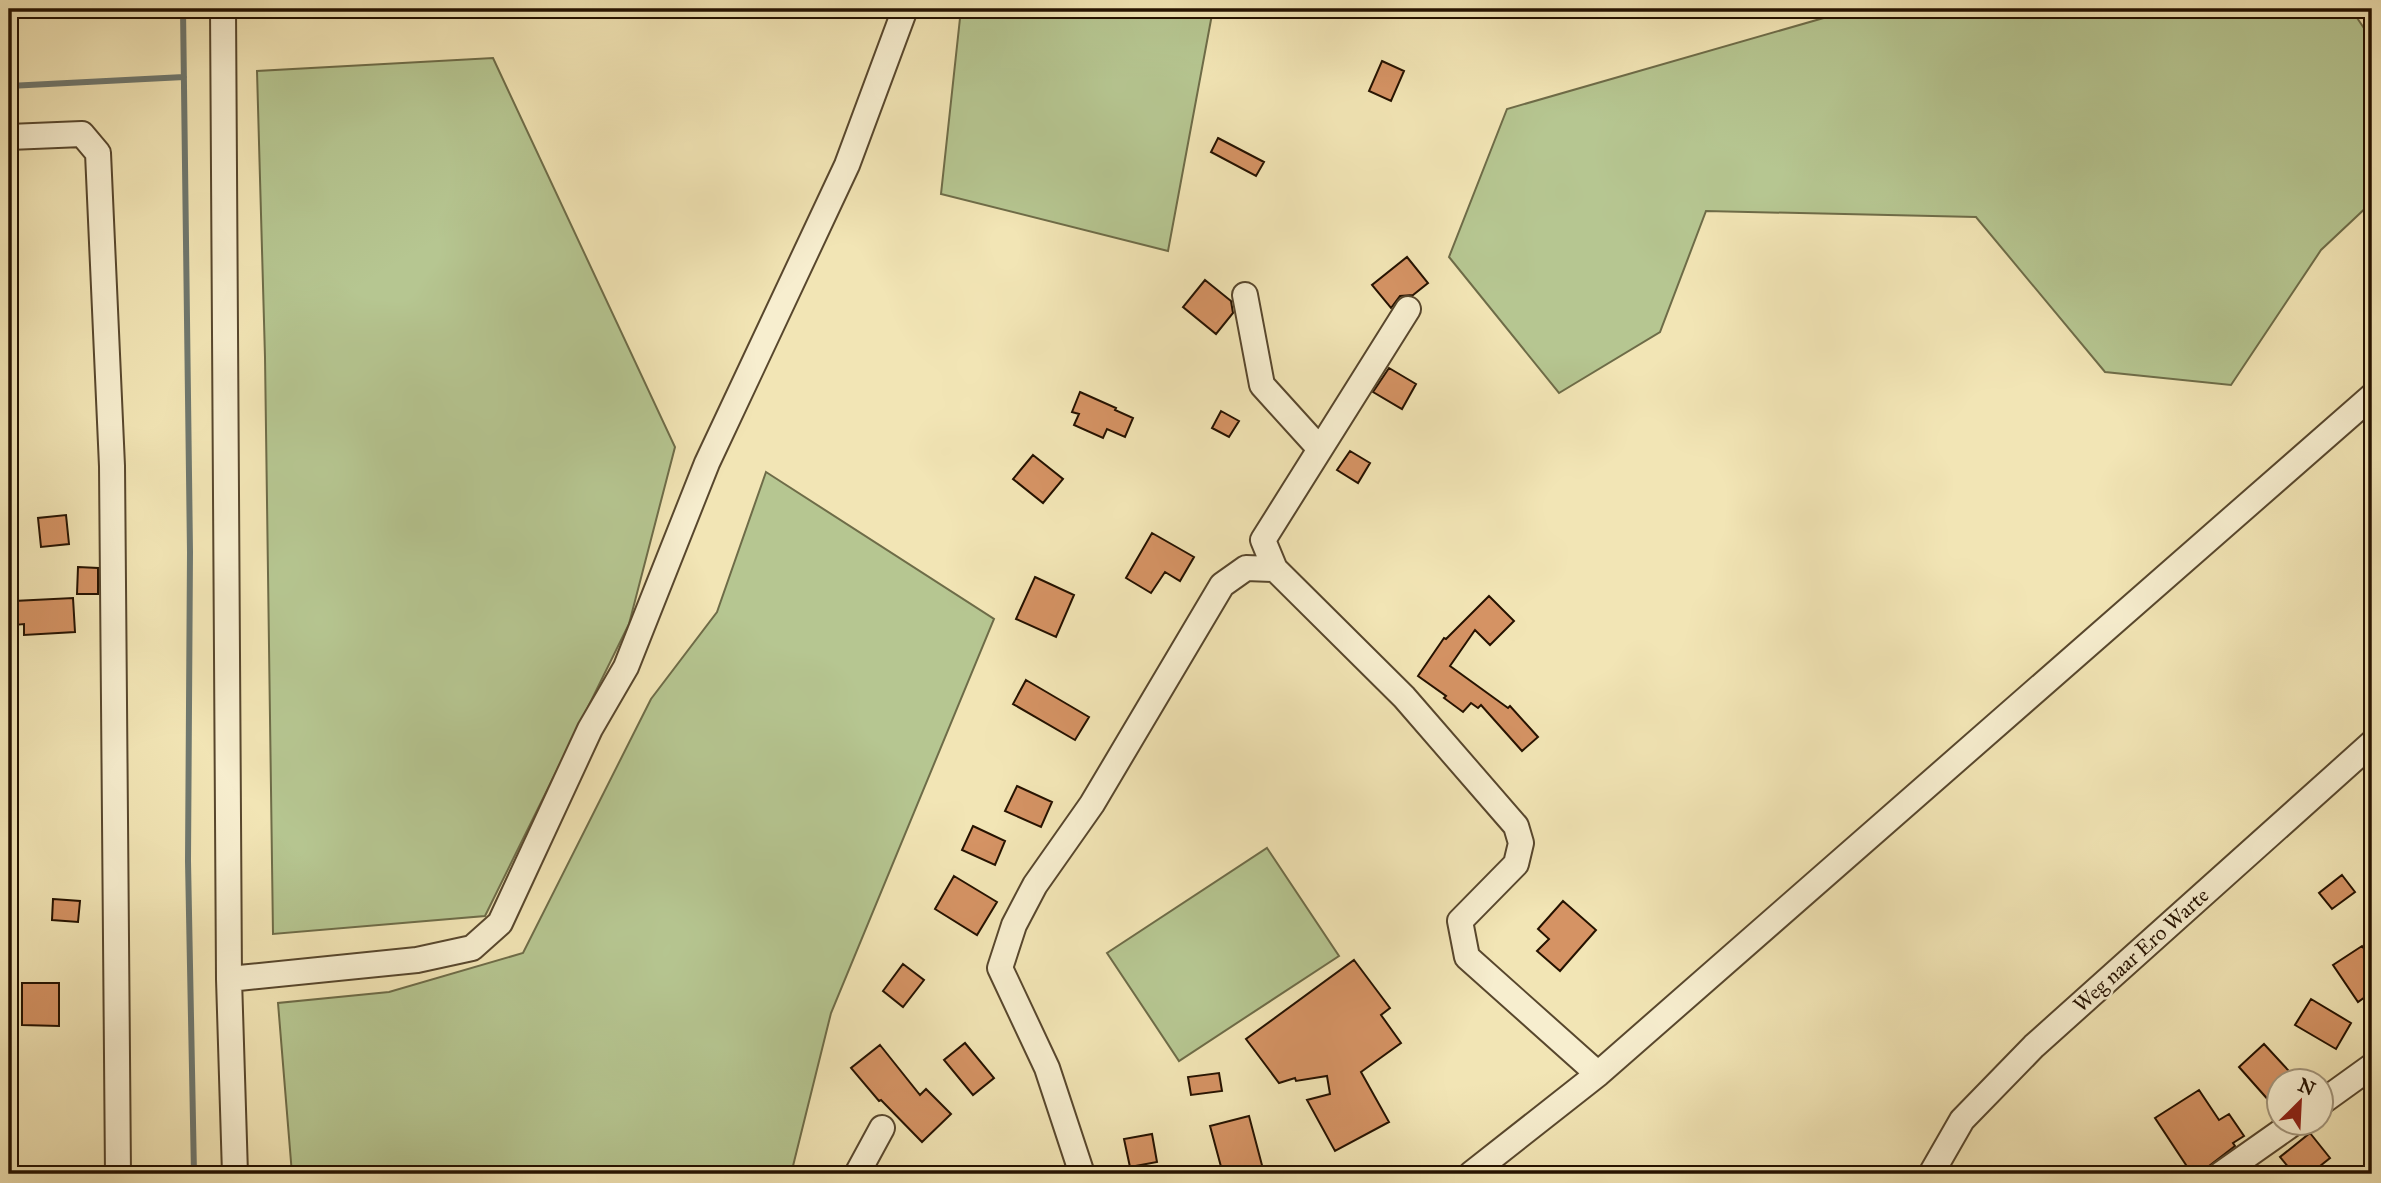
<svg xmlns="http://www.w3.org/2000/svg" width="2381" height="1183" font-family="'IM FELL Great Primer',serif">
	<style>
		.green { fill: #b6c691; stroke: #6e6c48; stroke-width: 2 }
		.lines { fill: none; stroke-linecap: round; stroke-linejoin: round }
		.stream { stroke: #6f786f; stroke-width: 6 }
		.building { fill: #d59364; stroke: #251200; stroke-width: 2 }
		.street-casing { stroke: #58472d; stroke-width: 28 }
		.street { stroke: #f7eecf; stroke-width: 24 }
		.labels { text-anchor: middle; stroke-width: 5; stroke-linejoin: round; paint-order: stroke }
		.street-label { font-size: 21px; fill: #251200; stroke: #f7eecf }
	</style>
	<rect width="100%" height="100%" fill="#f2e5b5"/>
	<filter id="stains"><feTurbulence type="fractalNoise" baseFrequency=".00286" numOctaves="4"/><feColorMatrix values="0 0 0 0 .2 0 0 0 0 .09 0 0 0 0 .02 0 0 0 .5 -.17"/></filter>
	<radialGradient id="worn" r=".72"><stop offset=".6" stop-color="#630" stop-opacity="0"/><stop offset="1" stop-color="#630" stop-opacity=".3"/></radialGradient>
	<!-- green -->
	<path class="green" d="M961,9H1213L1168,251L941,194Z
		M1846,9H2351L2372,40V202L2321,250L2231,385L2105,372L1976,217L1706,211L1660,332L1559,393L1449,257L1507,109L1848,11Z
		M493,58L675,447L629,624L485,916L273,934L265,357L257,71Z
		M766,472L994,619L831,1013L791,1174H292L278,1003L389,992L523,953L651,699L717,612Z
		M1267,848L1339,956L1179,1061L1107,953Z"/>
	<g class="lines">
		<!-- stream -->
		<path class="stream" d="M183,9L190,552L188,861L194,1174
			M9,86L184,77"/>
	</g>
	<!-- building -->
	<path class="building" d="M1382,61L1404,71L1391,101L1369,91Z
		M1218,138L1264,162L1256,176L1211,152Z
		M1407,257L1428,283L1413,295L1400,296L1391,308L1372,285Z
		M1205,280L1231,301L1233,313L1216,334L1183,307Z
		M1389,368L1416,384L1402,409L1373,392Z
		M1080,392L1116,408L1115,410L1133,418L1125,437L1107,429L1103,438L1074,425L1079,414L1072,412Z
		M1221,411L1239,421L1229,437L1212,428Z
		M1350,451L1370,463L1358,483L1337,470Z
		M1033,455L1063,479L1043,503L1013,479Z
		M66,515L69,544L41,547L38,518Z
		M1152,533L1194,557L1180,581L1165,572L1151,593L1126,578Z
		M78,567L98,568V594H77Z
		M1035,577L1074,595L1056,637L1016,619Z
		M1489,596L1514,621L1490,645L1475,630L1450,666L1508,708L1510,706L1538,737L1522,751L1481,705L1478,708L1471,703L1463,712L1444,698L1446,696L1418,676L1444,638L1446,639Z
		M73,598L75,632L24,635V624L15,625L14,601Z
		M1026,680L1089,717L1075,740L1013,704Z
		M1017,786L1052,802L1041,827L1005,811Z
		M973,826L1005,841L995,865L962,850Z
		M2342,875L2355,892L2332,909L2319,893Z
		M954,876L997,902L977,935L935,909Z
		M53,899L80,901L78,922L52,920Z
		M1563,901L1596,930L1560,971L1537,951L1549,939L1538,929Z
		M2362,946L2372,960V992L2358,1002L2333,965Z
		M1354,960L1390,1008L1381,1015L1401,1043L1361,1072L1389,1122L1335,1151L1307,1100L1330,1094L1327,1076L1296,1081L1295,1078L1279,1083L1246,1039Z
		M903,964L924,980L903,1007L883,991Z
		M22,983H59V1026L22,1025Z
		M2311,999L2351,1023L2336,1049L2295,1025Z
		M965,1043L994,1078L973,1095L944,1060Z
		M2264,1044L2299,1082H2279V1112L2239,1067Z
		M880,1045L920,1095L926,1089L951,1114L922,1142L881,1100L879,1101L851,1068Z
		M1219,1073L1222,1091L1191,1095L1188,1077Z
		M2199,1090L2219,1120L2229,1114L2244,1136L2233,1143L2235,1146L2209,1166L2196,1174H2192L2155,1118Z
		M1249,1116L1263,1169L1245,1174H1223L1210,1126Z
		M2310,1133L2330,1158L2310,1174H2294L2280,1157Z
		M1152,1134L1157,1162L1130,1167L1124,1139Z"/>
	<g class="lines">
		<!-- street casing -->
		<g class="street-casing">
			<path id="street" d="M223,9L229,979L235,1174
				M9,137L82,134L98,153L112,466L118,1174
				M1245,295L1262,385L1320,449
				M1275,569L1404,697L1516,826L1521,843L1516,864L1460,921L1467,957L1598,1074
				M229,979L417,960L472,948L500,923L590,729L626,667L707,463L847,165L905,9
				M2322,1102L2372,1066
				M857,1174L882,1128
				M1082,1174L1047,1068L1000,968L1014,925L1035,885L1092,804L1222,585L1246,568L1275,569L1263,540L1408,309
				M1471,1174L1598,1074L2372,396
				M1931,1174L1962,1120L2034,1046L2372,743
				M2221,1174L2292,1124"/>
		</g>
		<!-- street -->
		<use href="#street" class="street"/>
	</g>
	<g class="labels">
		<!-- street labels -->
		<g class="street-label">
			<text transform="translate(2141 950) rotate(-42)" y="7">Weg naar Ero Warte</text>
		</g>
	</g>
	<!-- margin -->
	<rect width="2381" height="1183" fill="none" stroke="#f2e5b5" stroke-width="35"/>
	<rect x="10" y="10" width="2360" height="1162" fill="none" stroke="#251200" stroke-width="3.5"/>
	<rect x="18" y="18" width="2346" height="1148" fill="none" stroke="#251200" stroke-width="2"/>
	<!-- north arrow -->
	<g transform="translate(2300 1102) rotate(24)"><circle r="33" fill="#f7eecf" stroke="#a3967c" stroke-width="2"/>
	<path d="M0-5L12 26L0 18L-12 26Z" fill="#8f2418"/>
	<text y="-10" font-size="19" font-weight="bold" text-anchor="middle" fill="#251200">N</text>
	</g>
	<rect width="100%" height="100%" filter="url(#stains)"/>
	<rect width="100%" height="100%" fill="url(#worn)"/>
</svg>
